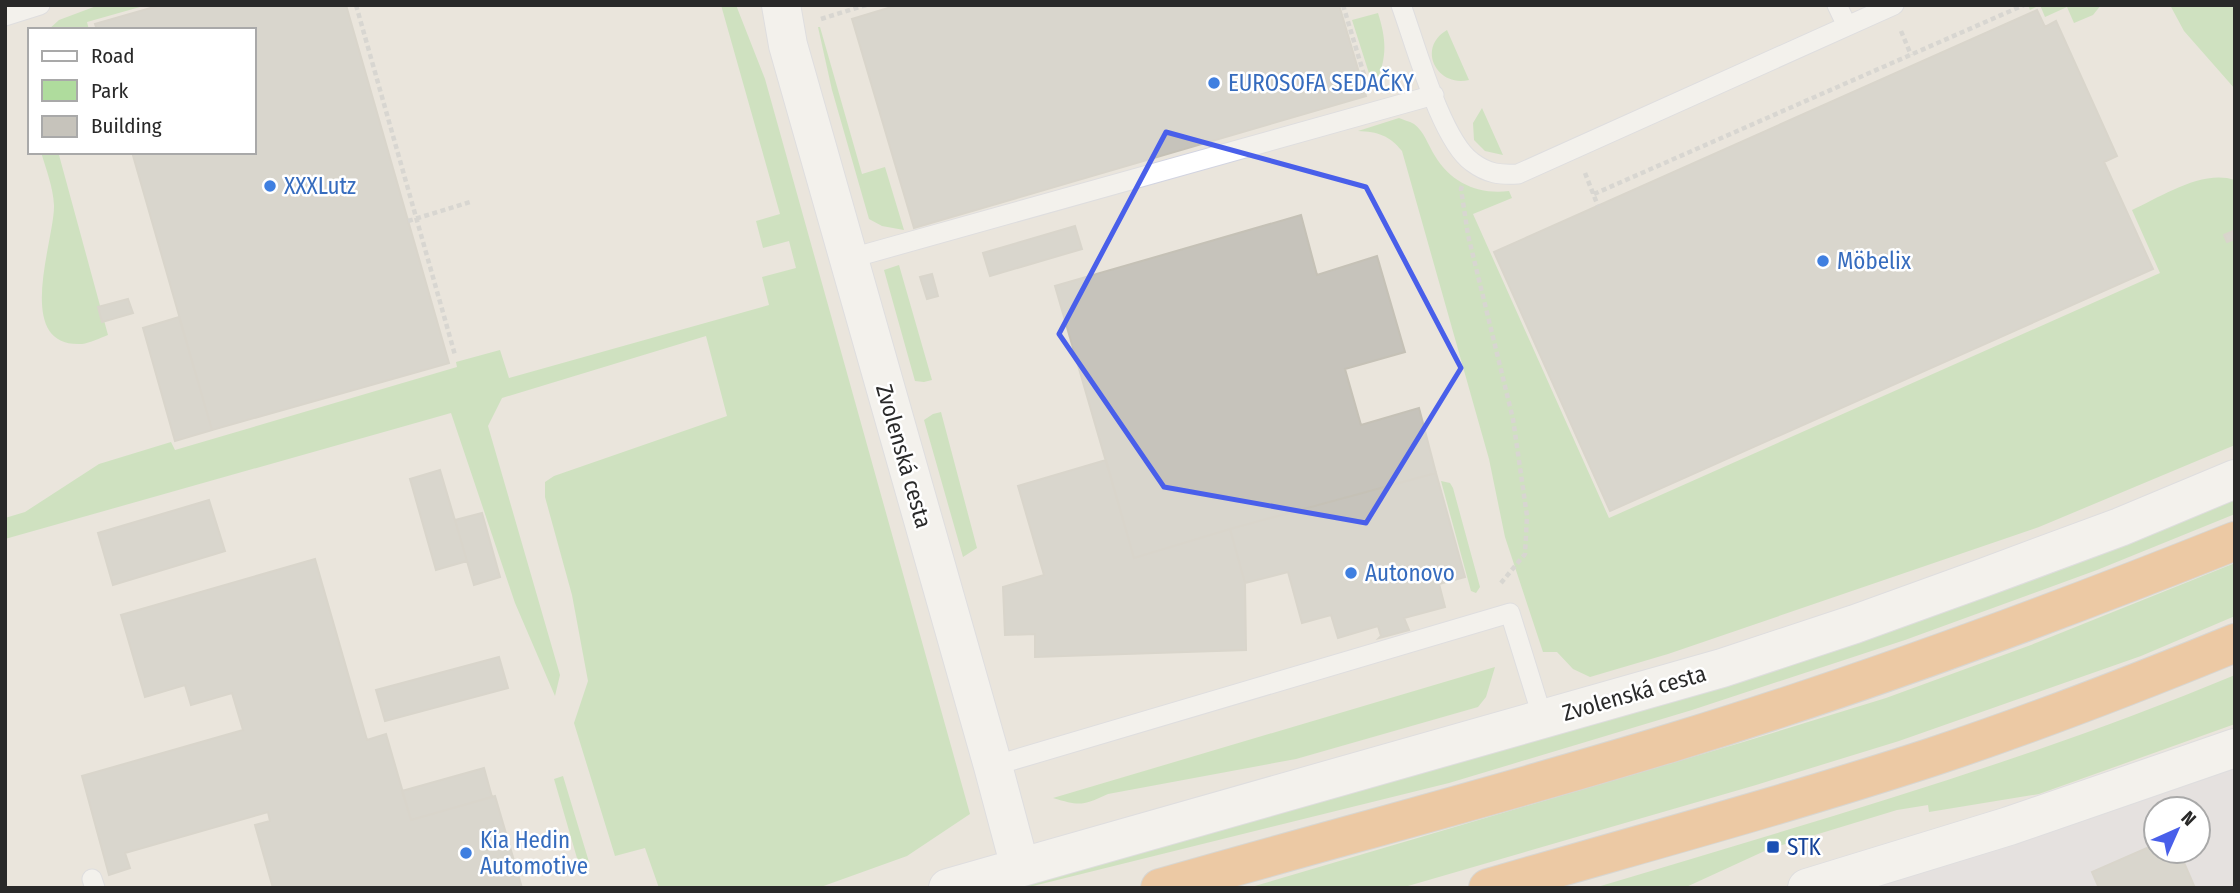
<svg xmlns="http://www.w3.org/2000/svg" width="2240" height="893" font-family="'Fira Sans Condensed',sans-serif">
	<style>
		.industrial { fill: #dfdce3; fill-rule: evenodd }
		.green { fill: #afdc9d }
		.building { fill: #c6c3bb; stroke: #c5c1b6; stroke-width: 2 }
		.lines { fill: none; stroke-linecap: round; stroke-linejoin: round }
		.lane-casing { stroke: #d2d4e1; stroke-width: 21 }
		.street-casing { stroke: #d2d4e1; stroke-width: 40 }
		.secondary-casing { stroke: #d2d4e1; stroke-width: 40 }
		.highway-casing { stroke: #c3c3c3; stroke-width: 40 }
		.path { stroke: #c3c3c3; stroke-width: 4.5; stroke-dasharray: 5 3.5; stroke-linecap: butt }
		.lane { stroke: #fff; stroke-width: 19 }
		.street { stroke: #fff; stroke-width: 38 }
		.secondary { stroke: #fff; stroke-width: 38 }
		.highway { stroke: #f0a761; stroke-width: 38 }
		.marked { fill: none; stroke: #495fea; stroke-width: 5; stroke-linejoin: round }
		.shop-dot { fill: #3f7fe0; stroke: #fff; stroke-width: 2.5 }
		.transit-dot { fill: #1a4fb4; stroke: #fff; stroke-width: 2.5 }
		.labels { text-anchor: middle; stroke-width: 5; stroke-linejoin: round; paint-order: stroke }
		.shop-label { font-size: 23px; fill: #366cbe; stroke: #fff; text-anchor: start }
		.street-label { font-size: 23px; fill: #292929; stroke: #fff }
		.transit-label { font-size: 23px; fill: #164399; stroke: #fff; text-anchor: start }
	</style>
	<rect width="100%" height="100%" fill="#eae5dc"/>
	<!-- industrial -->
	<path class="industrial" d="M2235,737V888H1850ZM2156,809H2198V851H2156Z"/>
	<!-- green -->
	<path class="green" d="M99,5H147L87,22L89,30H48L59,20Z
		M721,5H736L765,79L970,814L907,856L818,888H659L645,848L615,856L574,723L588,681L572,595L545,497V482L554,476L727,416L706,336L502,398L488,426L560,675L555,696L515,603L451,413L5,539V518L25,512L99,464L171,442L175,450L457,367L456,362L500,350L509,378L769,305L762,277L796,268L789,241L763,248L756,221L780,214Z
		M2028,5H2101L2093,15L2074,23L2067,7L2045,17L2040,5L2030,10Z
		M2170,5H2235V89L2184,31Z
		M1378,13C1388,45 1386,59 1374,89L1352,20Z
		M818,27H820L862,174L885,167L904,230L882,226L869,219L832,90Z
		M1447,30L1469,80C1437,88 1416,48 1447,30Z
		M1482,108L1503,155L1485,151L1474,140L1473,123Z
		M1399,118C1403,120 1409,121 1414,124C1424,131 1428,145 1435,156C1451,183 1479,195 1509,191L1512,198L1473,214L1609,518L2160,273L2132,210C2161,197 2202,169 2235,180V445L2039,527L1668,654L1590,677L1573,669L1557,652H1543L1505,537L1489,459L1402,151C1389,135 1378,132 1358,131Z
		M41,152H66L59,155L108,335C100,338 90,343 82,344C12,348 55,240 54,205C53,187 46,169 41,152Z
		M899,265L932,380L924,382L915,381L884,270Z
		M941,412L977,548L963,557L924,420L933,414Z
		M1441,481L1450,483L1453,488L1480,587L1476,593L1471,591Z
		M2235,497V514L2097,570L1905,640L1692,710L1449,783L1025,888H1013Z
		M2235,563V616L2141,656L1899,741L1756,785L1401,888H1248L1740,743L1886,698L2031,645Z
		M1495,667L1486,697L1478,707L1296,759L1108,794C1082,806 1080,806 1053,798Z
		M2235,675V724L2039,794L1929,812L1928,805L1897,810L1769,849L1684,888H1594C1810,823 2026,762 2235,675Z
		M563,776L589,862L579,865L554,779Z"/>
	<!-- building -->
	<path class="building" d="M161,5H346L449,363L212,430L132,152H254V30H97L95,24Z
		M898,5H1339L1366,96L914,228L852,19Z
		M2037,10L2045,27L2056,21L2117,156L2104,162L2153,269L1610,511L1494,252Z
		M1301,215L1317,275L1377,256L1405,352L1345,369L1361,425L1419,408L1436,473L1230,529L1134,558L1055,286Z
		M1075,226L1082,249L990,276L983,253Z
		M2235,230V239L2227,242L2224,235Z
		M932,274L938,296L927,299L920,277Z
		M128,299L133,313L102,322L98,307Z
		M179,317L212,430L175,441L143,328Z
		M1106,460L1134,558L1230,529L1245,583L1246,650L1035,657V634L1005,635L1003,587L1044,575L1018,486Z
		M440,470L467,561L436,570L410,479Z
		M1436,473L1465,577L1439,584L1445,607L1404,618L1409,630L1379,638L1381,636L1378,626L1338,638L1331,615L1302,623L1288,572L1245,583L1230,529Z
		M209,500L225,551L113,585L98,533Z
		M482,513L500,577L474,585L455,520Z
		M315,559L367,740L386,734L411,820L495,796L522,888H273L255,825L270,821L268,812L125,853L130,868L109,875L82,776L243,730L232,693L191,705L185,685L145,697L121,615Z
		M499,657L508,688L385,721L376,690Z
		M484,768L492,797L411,820L402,791Z
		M2156,844V851H2179L2195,888H2099L2092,872Z"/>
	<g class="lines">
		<!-- lane casing -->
		<g class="lane-casing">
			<path id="lane" d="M1401,5C1415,43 1441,140 1472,162C1488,174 1500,175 1518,174L1894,5
				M1837,5L1847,26
				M5,16L40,5
				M848,259L1434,95
				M993,766L1510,613L1543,719
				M92,879L95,888"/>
		</g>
		<!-- street casing -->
		<g class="street-casing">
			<path id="street" d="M781,5L788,45L993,766L1020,867
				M948,888L1722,668L1855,624L1985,577L2120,527L2235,479"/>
		</g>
		<!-- secondary casing -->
		<g class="secondary-casing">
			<path id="secondary" d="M1807,888L2009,826L2235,748"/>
		</g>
		<!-- highway casing -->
		<g class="highway-casing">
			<path id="highway" d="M1160,888C1331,839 1504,794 1674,742C1864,684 2050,615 2235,541
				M1488,888C1636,845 1785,805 1932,757C2034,723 2135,684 2235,643"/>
		</g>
		<!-- path -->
		<path class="path" d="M356,5L455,355
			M1343,5L1368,88
			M821,19L866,5
			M1901,31L1911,55
			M1585,173L1598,206
			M1462,186L1461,189L1468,235L1513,419L1527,516L1525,554L1501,583
			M1594,194L2024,5
			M408,221L470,202"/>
		<!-- lane -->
		<use href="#lane" class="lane"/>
		<!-- street -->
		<use href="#street" class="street"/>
		<!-- secondary -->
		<use href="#secondary" class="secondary"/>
		<!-- highway -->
		<use href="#highway" class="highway"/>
	</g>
	<!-- marked area -->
	<path d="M0 0H2240V893H0ZM1166,132L1366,187L1461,368L1366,523L1164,487L1059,334Z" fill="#eae5dc" fill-opacity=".55" fill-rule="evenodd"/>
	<path class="marked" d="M1166,132L1366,187L1461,368L1366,523L1164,487L1059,334Z"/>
	<!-- markers -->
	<g class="shop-dot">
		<circle cx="1214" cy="83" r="7"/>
		<circle cx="270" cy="186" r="7"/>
		<circle cx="1823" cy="261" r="7"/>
		<circle cx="1351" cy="573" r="7"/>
		<circle cx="466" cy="853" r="7"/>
	</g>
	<rect class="transit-dot" x="1766" y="840" width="14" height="14" rx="3.5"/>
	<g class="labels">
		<!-- shop labels -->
		<g class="shop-label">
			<text x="1228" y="91">EUROSOFA SEDAČKY</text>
			<text x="284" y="194">XXXLutz</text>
			<text x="1837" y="269">Möbelix</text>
			<text x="1365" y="581">Autonovo</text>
			<text x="480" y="848">Kia Hedin<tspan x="480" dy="26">Automotive</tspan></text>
		</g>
		<!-- street labels -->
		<g class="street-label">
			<text transform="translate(904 456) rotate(74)" y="8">Zvolenská cesta</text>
			<text transform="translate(1634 693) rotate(-16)" y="8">Zvolenská cesta</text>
		</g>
		<!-- transit labels -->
		<g class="transit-label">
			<text x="1787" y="855">STK</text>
		</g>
	</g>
	<!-- border -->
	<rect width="2240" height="893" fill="none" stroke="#292929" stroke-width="14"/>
	<!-- legend -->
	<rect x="28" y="28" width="228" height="126" fill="#ffffff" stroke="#a9a9a9" stroke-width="2"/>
	<rect x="42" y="51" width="35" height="10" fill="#ffffff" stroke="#a9a9a9" stroke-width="2"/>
	<text x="91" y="63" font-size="21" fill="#292929">Road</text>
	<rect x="42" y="80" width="35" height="21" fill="#afdc9d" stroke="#a9a9a9" stroke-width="2"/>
	<text x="91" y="98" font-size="21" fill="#292929">Park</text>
	<rect x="42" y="116" width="35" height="21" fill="#c6c3bb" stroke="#a9a9a9" stroke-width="2"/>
	<text x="91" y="133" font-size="21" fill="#292929">Building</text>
	<!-- north arrow -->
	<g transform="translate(2177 830) rotate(45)"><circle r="33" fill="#ffffff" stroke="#a9a9a9" stroke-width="2"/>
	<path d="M0-5L12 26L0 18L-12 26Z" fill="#495fea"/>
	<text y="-10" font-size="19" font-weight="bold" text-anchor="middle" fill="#292929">N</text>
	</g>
</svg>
